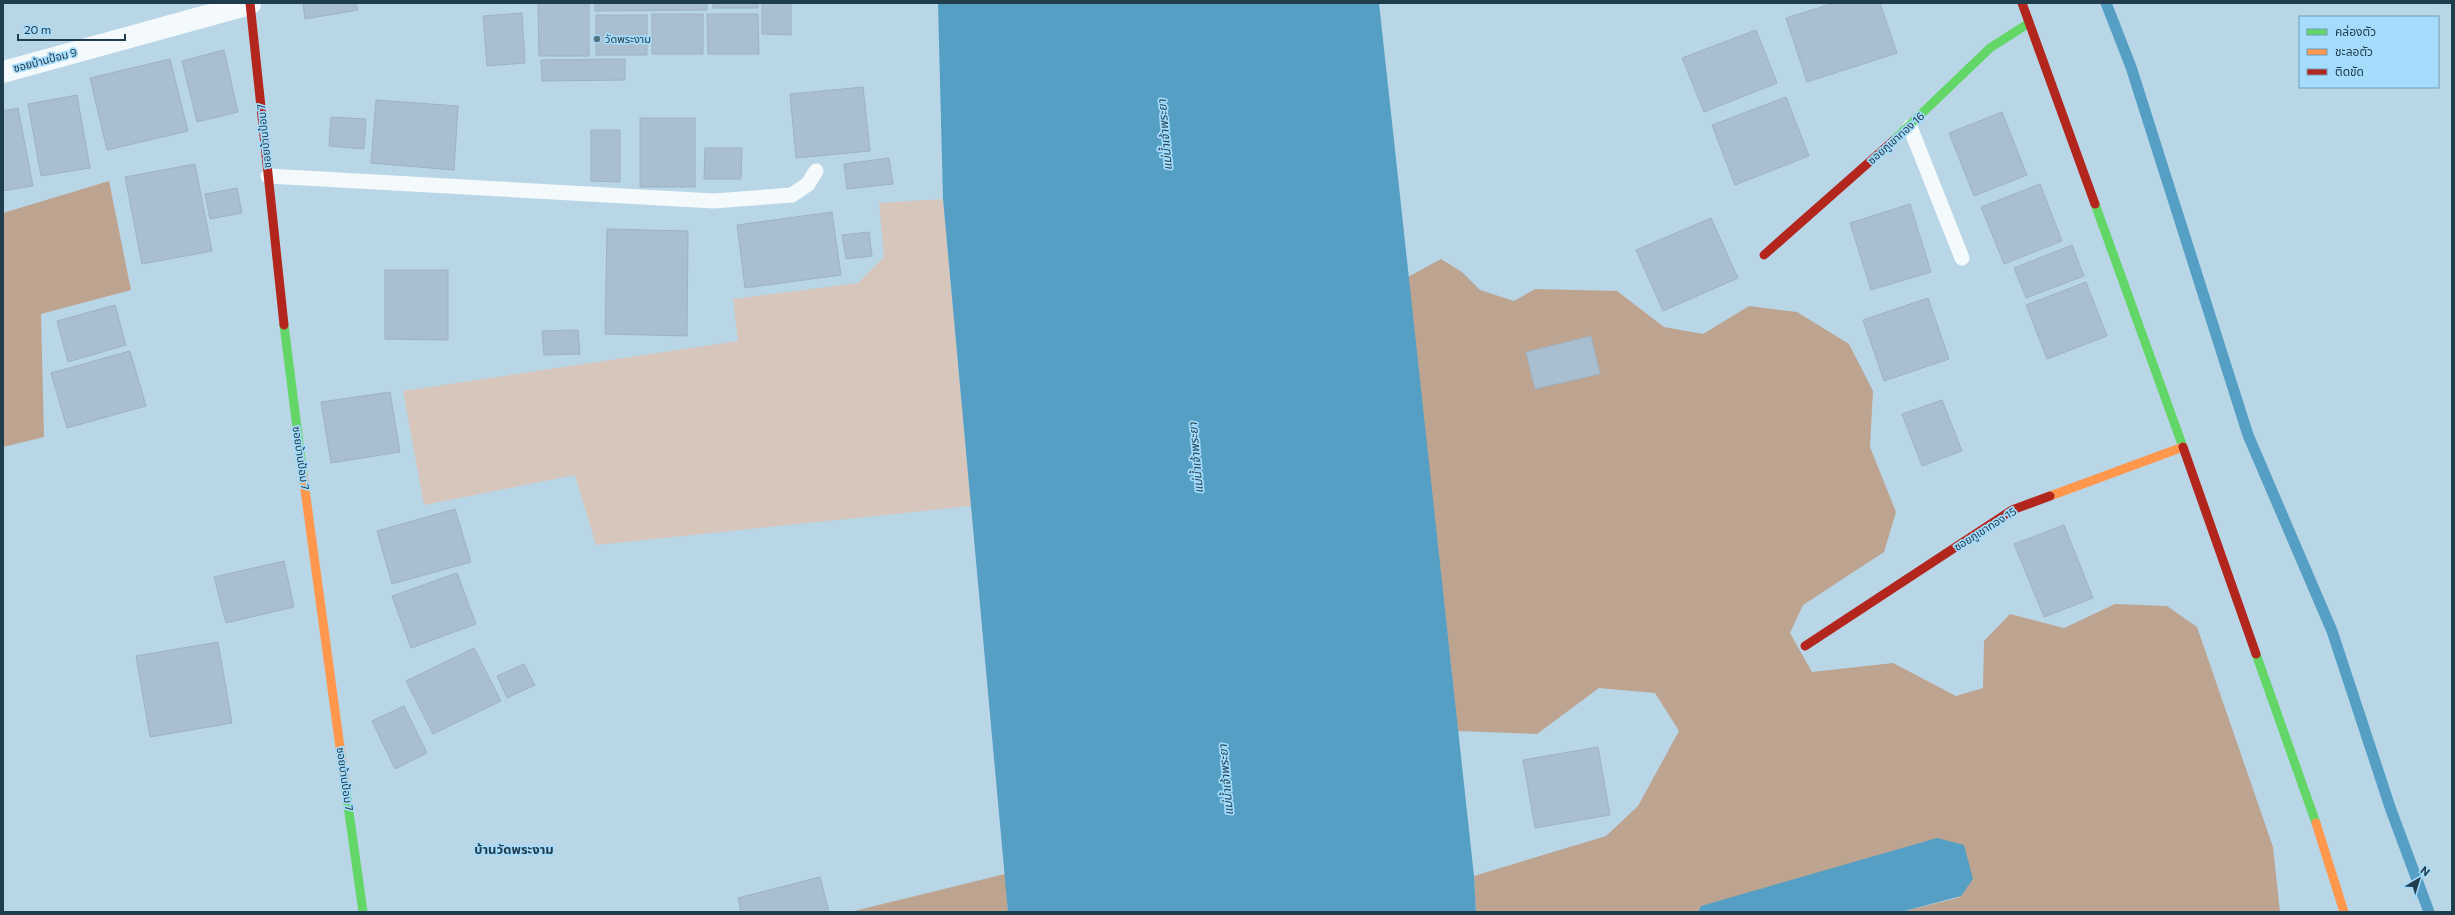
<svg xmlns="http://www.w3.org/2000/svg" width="2455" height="915" font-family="Commissioner,'Noto Sans Thai',sans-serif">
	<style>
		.green { fill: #d6c6bb }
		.forest { fill: #bda491 }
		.water { fill: #549fc3 }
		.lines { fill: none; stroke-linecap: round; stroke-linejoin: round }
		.stream { stroke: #549fc3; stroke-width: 11 }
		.building { fill: #a9bfd0; stroke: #9db2c4 }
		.lane { stroke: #f4f9fb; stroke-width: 15 }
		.street { stroke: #f4f9fb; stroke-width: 22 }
		.fast { stroke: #63d668; stroke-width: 9 }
		.slow { stroke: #ff974d; stroke-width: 9 }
		.jam { stroke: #b3261e; stroke-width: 9 }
		.poi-dot { fill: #567383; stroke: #a5dbfb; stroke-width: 1.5 }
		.labels { text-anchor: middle; stroke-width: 3.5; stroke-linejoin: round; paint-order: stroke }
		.poi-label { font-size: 11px; fill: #203d4d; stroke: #a5dbfb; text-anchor: start }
		.street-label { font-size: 11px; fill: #203d4d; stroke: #a5dbfb }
		.water-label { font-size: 12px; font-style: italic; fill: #22485d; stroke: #a5dbfb }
		.quarter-label { font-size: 13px; font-weight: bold; fill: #203d4d; stroke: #a5dbfb }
	</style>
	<rect width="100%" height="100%" fill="#b9d6e7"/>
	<!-- green -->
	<path class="green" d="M943,199L971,506L596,545L575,475L424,505L403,391L738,341L733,299L858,283L884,257L879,203Z"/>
	<!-- forest -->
	<path class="forest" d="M109,181L131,290L41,314L44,437L3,447V213Z
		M1441,259L1462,272L1480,290L1514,301L1535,289L1617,291L1664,327L1703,334L1749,306L1797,312L1849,344L1873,391L1870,447L1896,512L1884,552L1803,605L1790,633L1812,672L1893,663L1956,696L1983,688L1984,641L2010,614L2064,628L2115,604L2167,606L2197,627L2273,847L2280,912H1901L1961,897L1701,906L1698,912H1476L1474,876L1606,836L1638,806L1679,731L1655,693L1599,688L1537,734L1458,731L1408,277Z
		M1005,874L1008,912H850Z"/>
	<!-- water -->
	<path class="water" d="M938,3H1379L1474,876L1476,912H1008L943,199Z
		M1937,838L1964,845L1973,879L1961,896L1901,912H1698L1701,906Z"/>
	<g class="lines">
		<!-- stream -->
		<path class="stream" d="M2106,3L2131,67L2248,435L2332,631L2391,810L2429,912"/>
	</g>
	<!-- building -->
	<path class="building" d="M303,3H356L358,10L305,19Z
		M538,3H589V56H539Z
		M595,3H707V10L595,11Z
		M713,3H758V8H713Z
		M762,3H791V35L762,34Z
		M1834,3H1880L1897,53L1807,82L1786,18Z
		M522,13L525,63L487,66L483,16Z
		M652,14H703V54H652Z
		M707,14H758L759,54H708Z
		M596,15H647V55H596Z
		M1756,30L1777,83L1704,112L1682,58Z
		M224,50L238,112L197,122L182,61Z
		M170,59L188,131L107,150L90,78Z
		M625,59V80L542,81L541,60Z
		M863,87L870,151L796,158L790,94Z
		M77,95L90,168L41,176L28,104Z
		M1786,97L1809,156L1735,185L1712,125Z
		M376,100L458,106L454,170L371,163Z
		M18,108L33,186L3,191V111Z
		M2002,112L2027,175L1974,196L1949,133Z
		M331,117L366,119L364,149L329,146Z
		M640,118H695V187H640Z
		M591,130H620V182L591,181Z
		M705,148H742L741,179H704Z
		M889,158L893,184L847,189L844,164Z
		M195,164L212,251L142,264L125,177Z
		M2040,184L2062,241L2004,264L1981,207Z
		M237,188L242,213L210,219L205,194Z
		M1910,204L1931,272L1871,290L1850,223Z
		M832,212L841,275L745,288L737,225Z
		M1711,218L1738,278L1663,311L1636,250Z
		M607,229L688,231L687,336L605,334Z
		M869,232L872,256L846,259L842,235Z
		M2072,245L2084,276L2026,298L2014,268Z
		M385,270H448V340L385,339Z
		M2086,282L2107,336L2047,359L2026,305Z
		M1928,298L1949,359L1884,381L1863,320Z
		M115,305L126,345L68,362L57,321Z
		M578,330L580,354L544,355L542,331Z
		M1591,336L1600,374L1535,389L1526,352Z
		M130,351L146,406L67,428L51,373Z
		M390,392L400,452L331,463L321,402Z
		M1942,400L1962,451L1922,466L1902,414Z
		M455,509L471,562L392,584L377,531Z
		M2064,525L2093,598L2044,617L2014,544Z
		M284,561L294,607L226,623L214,577Z
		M457,573L476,624L411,648L392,596Z
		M218,642L232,723L150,737L136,656Z
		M474,648L501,701L433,734L406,681Z
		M524,664L535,685L507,698L497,676Z
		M404,706L427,753L395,769L372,721Z
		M1598,747L1610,815L1535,828L1523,760Z
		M820,877L829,912H741L738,898Z"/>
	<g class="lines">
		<!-- lane -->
		<path class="lane" d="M1910,127L1962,258
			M268,176L714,201L792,195L808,184L816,171"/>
		<!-- street -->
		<path class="street" d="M3,72L250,4"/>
		<!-- fast -->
		<path class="fast" d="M1893,141L1990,48L2029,23
			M2095,204L2183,447
			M284,325L303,475
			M2256,654L2316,823
			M345,784L363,912"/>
		<!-- slow -->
		<path class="slow" d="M303,475L345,784
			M2050,496L2183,447
			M2316,823L2344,912"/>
		<!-- jam -->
		<path class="jam" d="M250,3L284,325
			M2022,3L2095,204
			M1764,255L1893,141
			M2183,447L2256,654
			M1805,646L2012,510L2050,496"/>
	</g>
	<!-- markers -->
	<circle class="poi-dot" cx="597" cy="39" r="4"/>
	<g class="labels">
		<!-- poi labels -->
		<g class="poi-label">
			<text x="605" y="43">วัดพระงาม</text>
		</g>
		<!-- street labels -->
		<g class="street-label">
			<text transform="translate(45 60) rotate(-15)" y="4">ซอยบ้านป้อม 9</text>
			<text transform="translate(264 136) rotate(-96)" y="4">ซอยบ้านป้อม 7</text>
			<text transform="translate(1896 138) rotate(-42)" y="4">ซอยภูเขาทอง 16</text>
			<text transform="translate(301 458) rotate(82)" y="4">ซอยบ้านป้อม 7</text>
			<text transform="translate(1985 529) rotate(-32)" y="4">ซอยภูเขาทอง 15</text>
			<text transform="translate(345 779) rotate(82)" y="4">ซอยบ้านป้อม 7</text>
		</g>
		<!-- water labels -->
		<g class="water-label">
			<text transform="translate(1165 135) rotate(-95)" y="4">แม่น้ำเจ้าพระยา</text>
			<text transform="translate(1196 458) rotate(-95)" y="4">แม่น้ำเจ้าพระยา</text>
			<text transform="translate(1226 780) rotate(-95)" y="4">แม่น้ำเจ้าพระยา</text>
		</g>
		<!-- quarter labels -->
		<g class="quarter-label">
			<text x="514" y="854">บ้านวัดพระงาม</text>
		</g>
	</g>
	<!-- border -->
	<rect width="2455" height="915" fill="none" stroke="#203d4d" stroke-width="8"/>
	<!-- legend -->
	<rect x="2299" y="16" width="140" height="72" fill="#a5dbfb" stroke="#709cb5"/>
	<rect x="2307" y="29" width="20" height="6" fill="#63d668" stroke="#709cb5"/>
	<text x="2335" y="36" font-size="12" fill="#203d4d">คล่องตัว</text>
	<rect x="2307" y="49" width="20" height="6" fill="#ff974d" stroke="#709cb5"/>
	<text x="2335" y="56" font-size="12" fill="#203d4d">ชะลอตัว</text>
	<rect x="2307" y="69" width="20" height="6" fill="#b3261e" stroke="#709cb5"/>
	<text x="2335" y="76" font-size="12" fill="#203d4d">ติดขัด</text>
	<!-- north arrow -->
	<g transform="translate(2419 879) rotate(38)" stroke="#a5dbfb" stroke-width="3" paint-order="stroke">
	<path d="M0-3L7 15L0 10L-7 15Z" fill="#203d4d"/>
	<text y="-6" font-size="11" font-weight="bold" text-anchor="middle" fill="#203d4d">N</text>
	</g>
	<!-- scale -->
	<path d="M18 34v6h107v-6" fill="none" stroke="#203d4d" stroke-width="2"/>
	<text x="24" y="34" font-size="12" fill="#203d4d" stroke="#a5dbfb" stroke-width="3" paint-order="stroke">20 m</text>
</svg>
